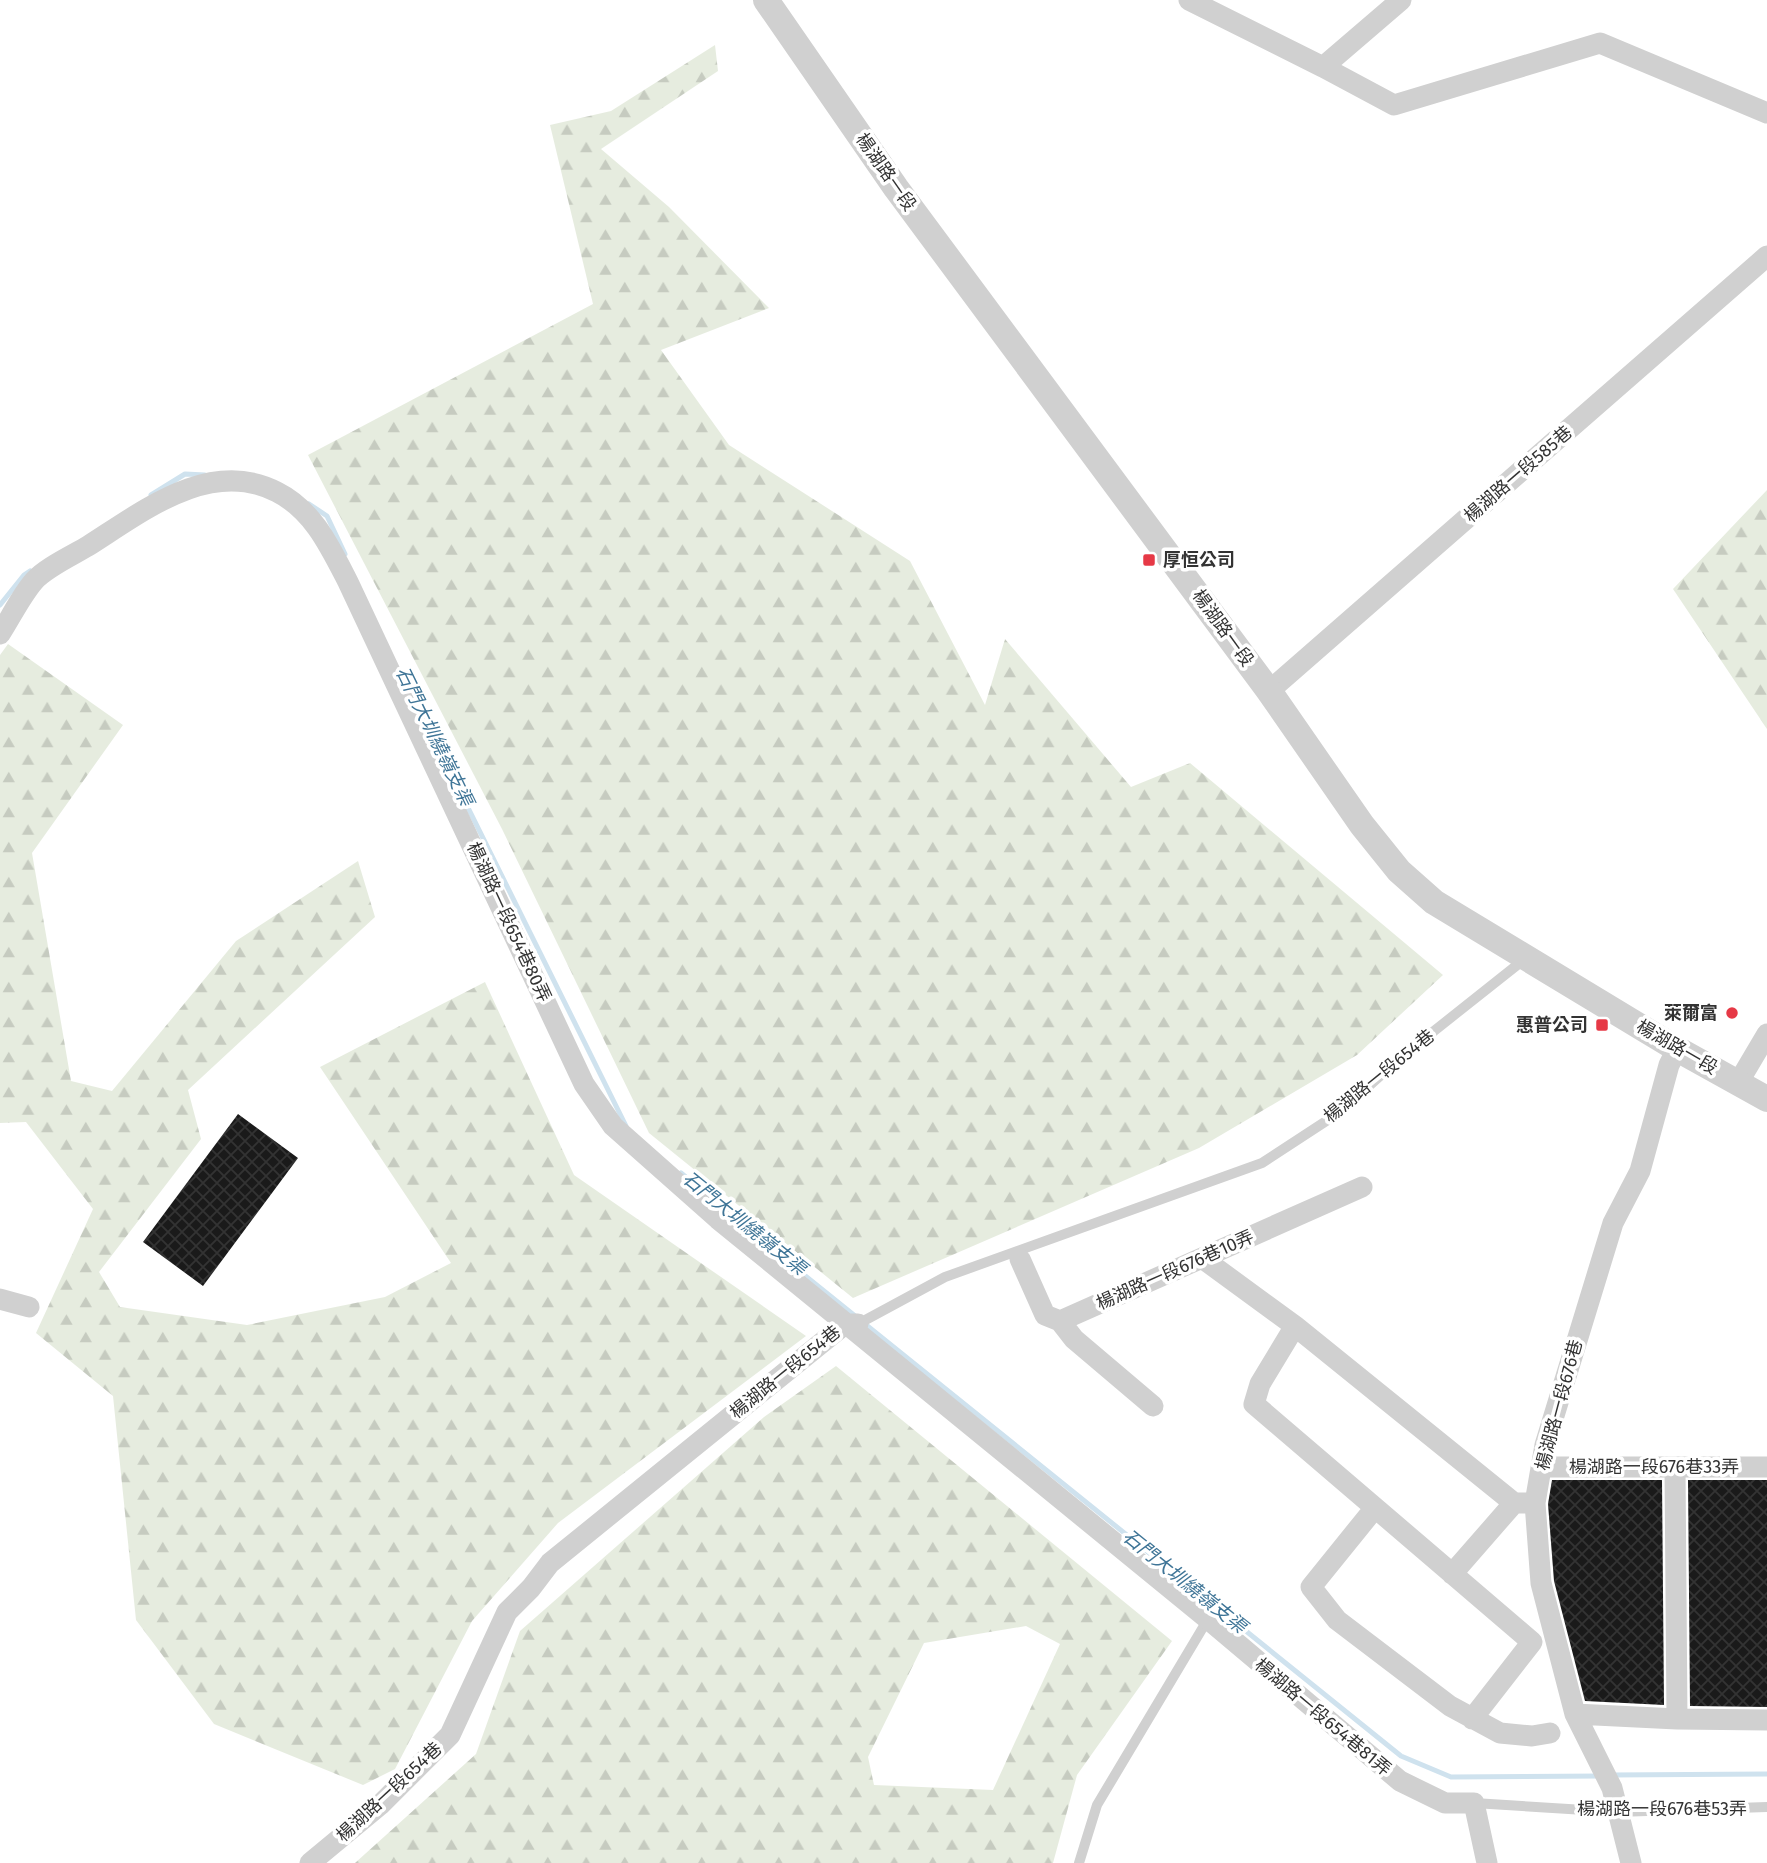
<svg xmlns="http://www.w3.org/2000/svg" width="1767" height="1863" font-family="'Fira Sans','Noto Sans TC',sans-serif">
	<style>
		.forest { fill: url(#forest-firs); fill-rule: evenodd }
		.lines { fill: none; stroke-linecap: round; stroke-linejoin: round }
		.stream { stroke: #cfe2ee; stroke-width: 5 }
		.building { fill: url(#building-cross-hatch) }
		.service { stroke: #d0d0d0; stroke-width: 10 }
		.minor { stroke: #d0d0d0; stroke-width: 21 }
		.tertiary { stroke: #d0d0d0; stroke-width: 26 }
		.poi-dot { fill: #e63946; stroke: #fff; stroke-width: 2.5 }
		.labels { text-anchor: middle; stroke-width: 7; stroke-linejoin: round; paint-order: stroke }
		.street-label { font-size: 18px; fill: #333; stroke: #fff }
		.poi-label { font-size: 18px; font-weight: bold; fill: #333; stroke: #fff; text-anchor: end }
		.water-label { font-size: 19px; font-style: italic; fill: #3f7597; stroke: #fff }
	</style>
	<defs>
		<pattern id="forest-firs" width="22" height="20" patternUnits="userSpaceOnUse" patternTransform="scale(1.75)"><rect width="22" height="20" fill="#e6ecdf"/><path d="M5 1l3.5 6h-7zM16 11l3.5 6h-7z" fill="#c6cbc0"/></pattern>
		<pattern id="building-cross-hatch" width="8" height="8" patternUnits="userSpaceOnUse" patternTransform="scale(1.75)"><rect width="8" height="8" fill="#1a1a1a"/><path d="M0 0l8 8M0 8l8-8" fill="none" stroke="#333"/></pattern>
	</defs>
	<rect width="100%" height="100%" fill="#fff"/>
	<!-- forest -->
	<path class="forest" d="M715,45L718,71L601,149L669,207L769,308L661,350L729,445L910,561L985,705L1005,639L1131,787L1190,763L1443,975L1357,1055L1199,1148L853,1298L649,1133L502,829L308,455L593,304L550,125L611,111Z
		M1767,490V729L1673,589Z
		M8,644L123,725L32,853L71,1081L112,1091L236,941L358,861L375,917L188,1090L201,1139L99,1272L120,1307L247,1325L385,1297L451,1263L320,1067L485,982L574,1175L806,1336L558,1523L472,1621L395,1769L363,1785L214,1724L136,1620L113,1396L36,1333L93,1209L26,1122L0,1123V655Z
		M836,1366L1172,1641L1077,1775L1053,1863H355L476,1754L520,1631L764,1417ZM1026,1626L1060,1644L993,1790L874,1785L868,1757L924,1643Z"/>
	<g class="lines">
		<!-- stream -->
		<path class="stream" d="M151,495L185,474L205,475
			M309,504L327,516L345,554
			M0,605L24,575L30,571
			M417,705L626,1126
			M681,1173L767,1245L1401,1756L1451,1777L1601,1776
			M1611,1775L1767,1774"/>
	</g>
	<!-- building -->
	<path class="building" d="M238,1114L298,1158L203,1286L143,1242Z
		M1552,1480H1662L1664,1705L1585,1701L1554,1581L1548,1504Z
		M1688,1480H1767V1707L1690,1706Z"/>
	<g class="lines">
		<!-- service -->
		<path class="service" d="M858,1324L945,1277L1262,1163L1340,1112L1400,1058L1526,958
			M1474,1803L1617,1812L1767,1807
			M1079,1863L1097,1805L1208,1619"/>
		<!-- minor -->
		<path class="minor" d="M1189,0L1323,67L1401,0
			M1323,67L1394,105L1600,43L1767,113
			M0,634C11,617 21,596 34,581C45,568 73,555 88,546C142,512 210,457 277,492C313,510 330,547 348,582L584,1084L613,1126L718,1219L1208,1619L1400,1781L1445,1803H1474L1487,1863
			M1269,691L1767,256
			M1738,1083L1767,1034
			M1202,1258L1295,1326L1514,1503H1535
			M1020,1259L1045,1315L1060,1321L1362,1187
			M0,1299L29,1307
			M1060,1321L1074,1339L1153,1406
			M1295,1326L1260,1384L1254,1404L1532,1642L1472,1719
			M1541,1467H1767
			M1675,1468L1677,1719
			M1374,1509L1311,1587L1337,1620L1450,1706L1500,1733L1532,1736L1550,1733
			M1452,1574L1514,1503
			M1575,1714L1677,1719L1767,1720
			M310,1863L380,1805L450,1735L507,1612L531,1588L550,1563L845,1324H858
			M1631,1863L1612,1788L1575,1714L1541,1583L1535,1503L1545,1445L1613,1223L1640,1171L1669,1065L1677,1049"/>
		<!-- tertiary -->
		<path class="tertiary" d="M766,0L896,188L1269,691L1362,825L1399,871L1434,902L1677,1049L1767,1099"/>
	</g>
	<!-- markers -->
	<g class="poi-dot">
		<rect x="1142" y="553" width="14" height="14" rx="3.5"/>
		<circle cx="1732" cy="1013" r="7"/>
		<rect x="1595" y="1018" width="14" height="14" rx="3.5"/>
	</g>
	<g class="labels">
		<!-- street labels -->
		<g class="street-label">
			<text transform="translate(886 172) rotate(55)" y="6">楊湖路一段</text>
			<text transform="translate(1518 474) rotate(-41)" y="6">楊湖路一段585巷</text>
			<text transform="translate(1223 628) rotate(54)" y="6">楊湖路一段</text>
			<text transform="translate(509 922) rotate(65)" y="6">楊湖路一段654巷80弄</text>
			<text transform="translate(1677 1047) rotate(30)" y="6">楊湖路一段</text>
			<text transform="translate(1379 1076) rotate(-39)" y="6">楊湖路一段654巷</text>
			<text transform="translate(1175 1270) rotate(-24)" y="6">楊湖路一段676巷10弄</text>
			<text transform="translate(785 1372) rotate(-39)" y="6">楊湖路一段654巷</text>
			<text transform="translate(1559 1405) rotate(-75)" y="6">楊湖路一段676巷</text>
			<text x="1654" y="1473">楊湖路一段676巷33弄</text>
			<text transform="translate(1323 1717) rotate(40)" y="6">楊湖路一段654巷81弄</text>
			<text transform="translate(389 1792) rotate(-43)" y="6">楊湖路一段654巷</text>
			<text x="1662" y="1815">楊湖路一段676巷53弄</text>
		</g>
		<!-- poi labels -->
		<g class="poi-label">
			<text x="1163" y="566" text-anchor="start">厚恒公司</text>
			<text x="1718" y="1019">萊爾富</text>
			<text x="1588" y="1031">惠普公司</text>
		</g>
		<!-- water labels -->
		<g class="water-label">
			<text transform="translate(435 736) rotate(64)" y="7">石門大圳繞嶺支渠</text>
			<text transform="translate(745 1223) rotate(39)" y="7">石門大圳繞嶺支渠</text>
			<text transform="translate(1185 1581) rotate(39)" y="7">石門大圳繞嶺支渠</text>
		</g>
	</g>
</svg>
